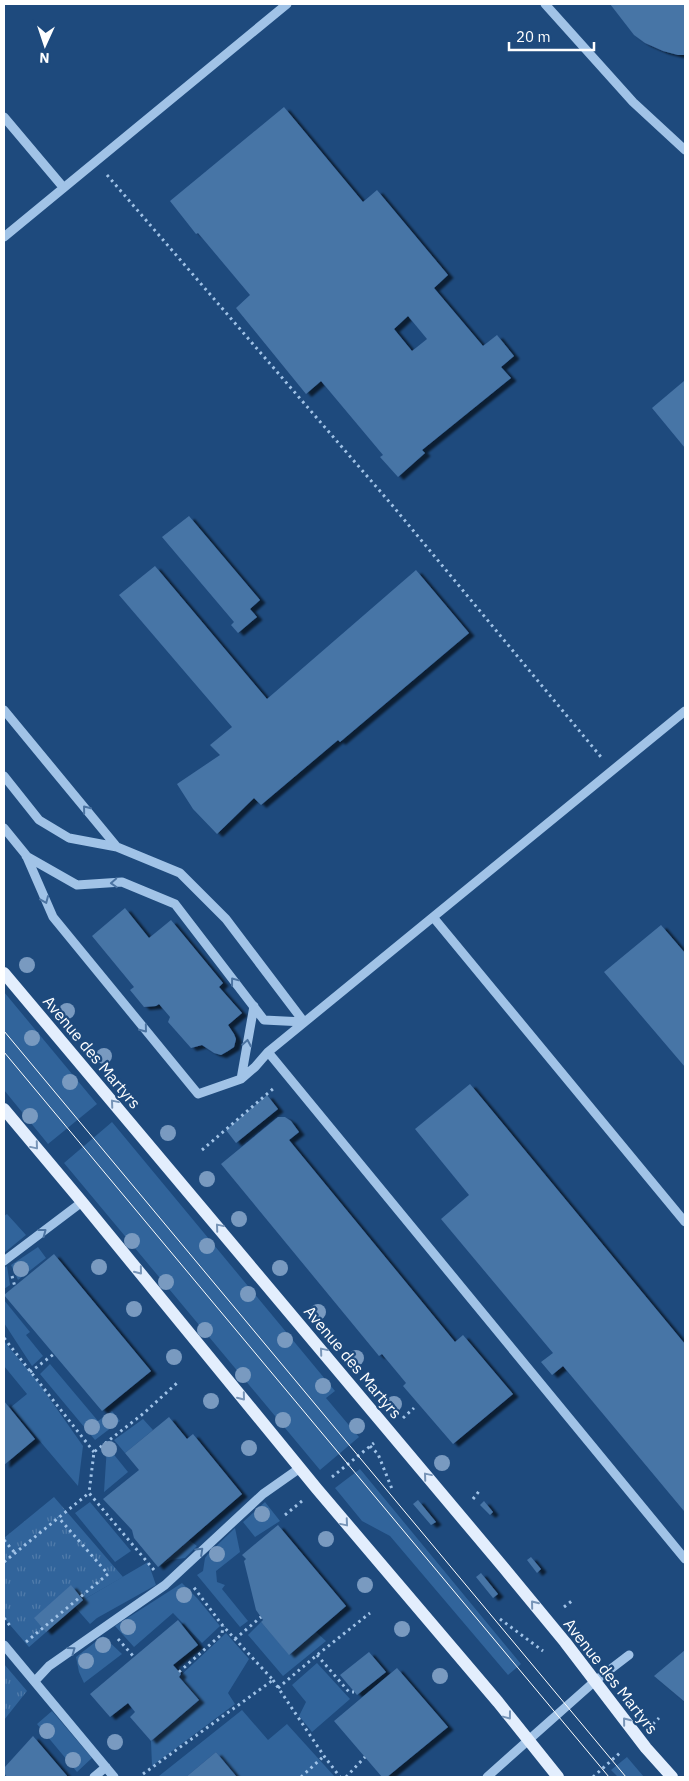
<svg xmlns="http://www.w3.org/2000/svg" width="689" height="1781" font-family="'IBM Plex Sans',sans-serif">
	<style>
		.green { fill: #31649b }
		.park { fill: url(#park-tufts) }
		.building { fill: #4774a6; fill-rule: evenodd; filter: url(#shadow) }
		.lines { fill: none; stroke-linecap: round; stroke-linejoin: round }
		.path { stroke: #a1c3e7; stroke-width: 3; stroke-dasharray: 2.5 4; stroke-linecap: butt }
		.minor { stroke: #a1c3e7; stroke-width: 9 }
		.major { stroke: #e3eefd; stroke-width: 12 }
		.tram { stroke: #fff; stroke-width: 1 }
		.tree { fill: #799ac0 }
		.oneway { stroke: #4c74a2 }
		.oneway2 { stroke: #7794b7 }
		.labels { text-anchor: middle; stroke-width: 4.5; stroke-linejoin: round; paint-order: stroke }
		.street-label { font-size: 16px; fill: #fff; stroke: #1e4a7d }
	</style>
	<defs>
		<pattern id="park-tufts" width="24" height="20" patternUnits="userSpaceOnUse" patternTransform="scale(1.25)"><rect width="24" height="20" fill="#31649b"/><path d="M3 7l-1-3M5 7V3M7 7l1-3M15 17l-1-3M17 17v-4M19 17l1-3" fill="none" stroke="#507baa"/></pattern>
		<filter id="shadow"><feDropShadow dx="5.5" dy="3" stdDeviation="1" flood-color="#0009"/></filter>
	</defs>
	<rect width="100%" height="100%" fill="#1e4a7d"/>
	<!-- green -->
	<path class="green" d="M4,992L97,1104L48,1144L4,1090Z
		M112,1122L335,1391L326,1398L359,1437L320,1470L64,1163Z
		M7,1214L26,1235L4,1253V1216Z
		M38,1247L46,1258L18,1280L11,1265Z
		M7,1266L10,1285L4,1289V1268Z
		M4,1300L30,1332L26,1335L43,1356L32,1366L4,1323Z
		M4,1341L38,1382L83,1446L78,1486L11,1407L27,1394L4,1366Z
		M50,1364L98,1421L112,1411L120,1421L95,1440L40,1374Z
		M143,1419L153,1430L125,1453L114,1440Z
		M107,1446L128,1472L104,1492Z
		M360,1469L521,1664L508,1675L390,1536L362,1521L335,1488Z
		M90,1502L131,1551L115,1562L75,1513Z
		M265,1502L280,1521L255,1537L243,1522Z
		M235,1528L240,1552L216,1571L217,1582L225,1585L222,1589L248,1621L240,1627L197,1575L203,1571L205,1558L208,1554Z
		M189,1540L197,1546L185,1558L171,1560L158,1567Z
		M148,1562L156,1585L97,1618L90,1624L75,1607L83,1600Z
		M182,1583L197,1598L220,1626L202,1643L173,1613L134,1647L115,1626Z
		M261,1622L289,1654L316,1632L326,1641L283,1676L248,1635Z
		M226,1633L249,1659L228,1693L235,1704L152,1766L151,1741L199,1700L179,1677Z
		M103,1636L122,1654L84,1683L79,1672L76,1657Z
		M317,1663L350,1699L312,1732L299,1716L306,1702L292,1685Z
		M242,1710L268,1740L287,1724L335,1777H235L236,1776L216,1752L186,1777H161L159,1776Z
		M52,1711L92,1758L77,1772L37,1724Z
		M627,1757L644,1777H618L611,1770Z"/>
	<!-- park -->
	<path class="park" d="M54,1497L123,1577L83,1600L29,1647L4,1618V1538Z
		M4,1664L27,1691L4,1720Z"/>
	<!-- building -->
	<path class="building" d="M610,4H685V55H678L663,51L645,43L634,35Z
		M284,107L363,202L377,190L448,275L434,288L483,346L497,335L514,356L501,367L511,378L422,450L425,453L398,477L380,457L383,455L321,381L306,394L236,308L250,295L198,233L196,234L170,201ZM408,316L427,339L412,351L394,329Z
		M684,381L685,384V448L652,408Z
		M189,516L260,600L250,609L257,617L238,633L231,625L234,622L162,537Z
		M155,566L267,699L416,570L469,633L340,742L338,740L261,805L254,798L217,834L193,809L177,784L220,755L210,745L232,727L119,595Z
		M125,908L149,938L171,920L223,983L219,987L242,1013L228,1025L234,1034L236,1039L234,1047L228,1051L221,1055L214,1053L202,1045L191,1048L168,1022L170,1017L159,1004L156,1006L144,1007L130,990L134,987L92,936Z
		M661,925L685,953V1067L604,972Z
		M470,1084L685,1344V1510L684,1511L563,1366L552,1375L541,1362L553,1353L441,1219L469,1195L415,1129Z
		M267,1095L278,1109L236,1143L226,1130Z
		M278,1117H285L291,1121L299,1132L289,1140L455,1342L463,1335L513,1394L453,1444L403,1386L406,1383L382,1354L379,1356L221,1164Z
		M54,1254L151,1371L102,1411L4,1295Z
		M4,1401L35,1439L4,1465Z
		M169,1417L187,1439L193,1434L242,1494L158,1567L134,1538L132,1530L103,1499L139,1470L125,1453Z
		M418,1500L436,1522L431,1525L413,1504Z
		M484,1501L493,1512L490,1515L480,1505Z
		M278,1525L346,1606L289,1655L261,1622L263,1620L256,1610L244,1561L246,1559L242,1555Z
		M531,1557L541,1569L537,1573L527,1560Z
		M481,1573L498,1594L493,1598L476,1577Z
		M71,1585L83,1600L46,1632L34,1618Z
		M178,1620L198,1645L173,1665L181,1674L179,1677L199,1700L151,1741L130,1717L135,1712L128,1703L110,1717L90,1694Z
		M685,1650V1702L654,1676Z
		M369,1652L386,1672L357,1695L340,1675Z
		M397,1668L448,1727L387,1777H382L334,1721Z
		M33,1736L68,1777H7L4,1773V1768Z
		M216,1752L236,1776L186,1777Z"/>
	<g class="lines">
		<!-- path -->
		<path class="path" d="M107,175L392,505L601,757
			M202,1150L274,1088
			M12,1276L15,1287
			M4,1338L94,1452
			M30,1372L54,1354
			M403,1418L414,1408
			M370,1446L378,1454L392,1489
			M332,1477L374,1443
			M473,1499L480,1490
			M285,1515L302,1501
			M4,1540L15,1553
			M4,1562L89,1493
			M154,1570L89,1493L94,1452L144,1413L177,1383
			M564,1607L573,1600
			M4,1618L11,1627
			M500,1619L543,1651
			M118,1639L134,1657
			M235,1639L261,1617
			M26,1642L108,1574L58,1517
			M317,1655L349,1692H354
			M179,1672L222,1634L223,1626
			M273,1680L324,1756L340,1777
			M278,1688L317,1655L370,1613
			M653,1724L659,1718
			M143,1774L273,1680L223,1626L192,1585
			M301,1777L324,1756
			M346,1777L365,1757
			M593,1777L622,1751"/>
		<!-- minor -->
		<path class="minor" d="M545,4L633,102L685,150
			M4,117L63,187
			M4,237L287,4
			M4,710L117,847
			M4,776L39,820L69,838L117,847L180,873L226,919L304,1022
			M4,828L26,855L53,917L198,1094L241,1079L255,1067L268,1052L685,711
			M26,856L77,885L122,882L175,904L264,1020L304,1022
			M433,917L685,1222
			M268,1052L685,1559
			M241,1079L254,1006
			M4,1261L82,1202
			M4,1645L114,1777
			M35,1681L49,1666L165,1585L263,1494L300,1468
			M94,1777L106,1767
			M487,1777L595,1681L629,1655"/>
		<!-- major -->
		<path class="major" d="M4,973L504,1568L565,1642L646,1748L672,1777
			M4,1109L82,1202L317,1489L498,1702L558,1777"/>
		<!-- tram -->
		<path class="tram" d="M4,1031L626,1777
			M4,1052L609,1777"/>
	</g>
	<!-- trees -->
	<g class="tree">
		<circle cx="27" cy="965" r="8"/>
		<circle cx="67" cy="1011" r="8"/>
		<circle cx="32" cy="1038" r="8"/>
		<circle cx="104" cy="1056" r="8"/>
		<circle cx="70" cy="1082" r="8"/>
		<circle cx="30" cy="1116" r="8"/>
		<circle cx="168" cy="1133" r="8"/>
		<circle cx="207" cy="1179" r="8"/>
		<circle cx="239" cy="1219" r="8"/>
		<circle cx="132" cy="1241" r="8"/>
		<circle cx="207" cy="1246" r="8"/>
		<circle cx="99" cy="1267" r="8"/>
		<circle cx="280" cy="1268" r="8"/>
		<circle cx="21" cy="1269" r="8"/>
		<circle cx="166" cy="1282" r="8"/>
		<circle cx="248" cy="1294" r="8"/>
		<circle cx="134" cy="1309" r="8"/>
		<circle cx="318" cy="1312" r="8"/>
		<circle cx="205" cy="1330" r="8"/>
		<circle cx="285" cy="1340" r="8"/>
		<circle cx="174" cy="1357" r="8"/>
		<circle cx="356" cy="1358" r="8"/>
		<circle cx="243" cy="1375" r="8"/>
		<circle cx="323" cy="1386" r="8"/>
		<circle cx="211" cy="1401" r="8"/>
		<circle cx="394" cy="1404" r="8"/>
		<circle cx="283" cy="1420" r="8"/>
		<circle cx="110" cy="1421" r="8"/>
		<circle cx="357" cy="1426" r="8"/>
		<circle cx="92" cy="1427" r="8"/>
		<circle cx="249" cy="1448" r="8"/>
		<circle cx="109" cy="1449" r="8"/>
		<circle cx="442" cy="1463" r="8"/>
		<circle cx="262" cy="1514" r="8"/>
		<circle cx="326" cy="1539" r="8"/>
		<circle cx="217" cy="1554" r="8"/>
		<circle cx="365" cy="1585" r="8"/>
		<circle cx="184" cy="1595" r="8"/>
		<circle cx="128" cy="1627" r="8"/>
		<circle cx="402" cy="1629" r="8"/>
		<circle cx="103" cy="1645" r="8"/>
		<circle cx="86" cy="1661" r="8"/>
		<circle cx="440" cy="1676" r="8"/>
		<circle cx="47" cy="1731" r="8"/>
		<circle cx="115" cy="1742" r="8"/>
		<circle cx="73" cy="1760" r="8"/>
	</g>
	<!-- one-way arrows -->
	<defs><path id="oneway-chevron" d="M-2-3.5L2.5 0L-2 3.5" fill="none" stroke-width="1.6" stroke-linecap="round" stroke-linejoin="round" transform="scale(1.25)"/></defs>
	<g class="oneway">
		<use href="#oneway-chevron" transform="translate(86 809) rotate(-129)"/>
		<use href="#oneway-chevron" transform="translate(114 883) rotate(177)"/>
		<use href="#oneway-chevron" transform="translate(45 900) rotate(67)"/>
		<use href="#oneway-chevron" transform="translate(234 981) rotate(-127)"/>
		<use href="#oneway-chevron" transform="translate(144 1029) rotate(51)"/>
		<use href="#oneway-chevron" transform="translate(247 1043) rotate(-80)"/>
		<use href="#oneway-chevron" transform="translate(43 1232) rotate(-37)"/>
		<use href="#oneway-chevron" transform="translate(200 1551) rotate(-43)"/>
		<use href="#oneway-chevron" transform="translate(72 1650) rotate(-36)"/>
	</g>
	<g class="oneway2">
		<use href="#oneway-chevron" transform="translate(114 1103) rotate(-130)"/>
		<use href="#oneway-chevron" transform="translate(35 1146) rotate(50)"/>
		<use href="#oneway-chevron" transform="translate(219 1227) rotate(-130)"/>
		<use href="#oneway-chevron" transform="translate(139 1271) rotate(51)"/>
		<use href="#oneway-chevron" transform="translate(323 1351) rotate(-130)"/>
		<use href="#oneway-chevron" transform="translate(242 1397) rotate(51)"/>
		<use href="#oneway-chevron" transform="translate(427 1476) rotate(-130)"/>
		<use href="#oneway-chevron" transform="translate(345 1523) rotate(50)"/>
		<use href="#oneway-chevron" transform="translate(534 1604) rotate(-129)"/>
		<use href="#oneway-chevron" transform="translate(508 1716) rotate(53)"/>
		<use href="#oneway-chevron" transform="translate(626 1721) rotate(-129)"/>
	</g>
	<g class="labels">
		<!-- street labels -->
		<g class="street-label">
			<text transform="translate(92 1052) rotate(50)" y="6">Avenue des Martyrs</text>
			<text transform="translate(353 1362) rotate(50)" y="6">Avenue des Martyrs</text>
			<text transform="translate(611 1676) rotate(52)" y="6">Avenue des Martyrs</text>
		</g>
	</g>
	<!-- border -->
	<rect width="689" height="1781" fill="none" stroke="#ffffff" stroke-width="10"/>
	<!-- north arrow -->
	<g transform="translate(45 45) rotate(183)" stroke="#1e4a7d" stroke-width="4" paint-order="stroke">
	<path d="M0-4L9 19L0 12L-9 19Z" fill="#ffffff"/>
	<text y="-8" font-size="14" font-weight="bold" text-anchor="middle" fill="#ffffff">N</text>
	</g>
	<!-- scale -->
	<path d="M509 42v8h85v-8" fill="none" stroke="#ffffff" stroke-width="2.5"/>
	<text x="516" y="42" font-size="15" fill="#ffffff" stroke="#1e4a7d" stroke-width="4" paint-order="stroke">20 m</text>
</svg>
